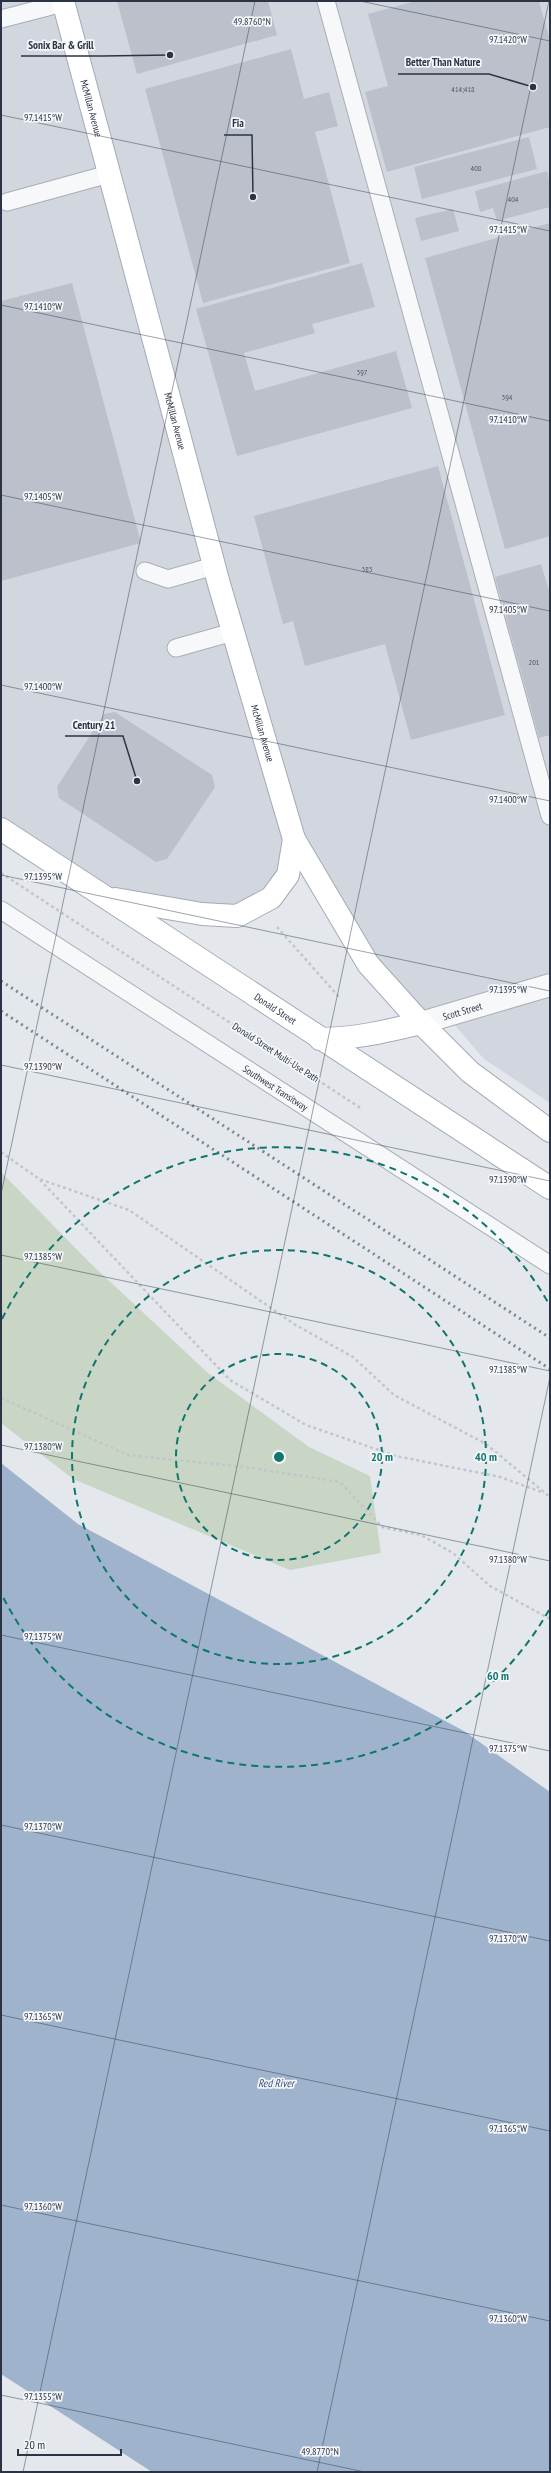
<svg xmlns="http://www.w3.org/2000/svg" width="551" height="2473" font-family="'PT Sans Narrow',sans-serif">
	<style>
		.built { fill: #d2d6de }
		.green { fill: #c9d6c5 }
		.water { fill: #9fb4cc }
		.building { fill: #bbc0ca }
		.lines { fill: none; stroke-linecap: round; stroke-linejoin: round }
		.lane-casing { stroke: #a9aeb7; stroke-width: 19 }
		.street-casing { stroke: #a9aeb7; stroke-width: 24 }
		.primary-casing { stroke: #a3abb8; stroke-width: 24 }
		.path { stroke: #c2c5cb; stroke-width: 2.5; stroke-dasharray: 3 3; stroke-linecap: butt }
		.lane { stroke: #f7f8fa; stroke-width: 17 }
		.street { stroke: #f7f8fa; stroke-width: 22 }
		.primary { stroke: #fff; stroke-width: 22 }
		.rail { stroke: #7d8696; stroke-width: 3; stroke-dasharray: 2 4; stroke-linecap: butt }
		.ticks { fill: none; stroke: #2b3445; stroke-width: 1; stroke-opacity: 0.45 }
		.ring { fill: none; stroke: #0f766e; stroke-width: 2; stroke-dasharray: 7 5 }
		.labels { text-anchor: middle; stroke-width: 3.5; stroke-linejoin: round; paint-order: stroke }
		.number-label { font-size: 8px; fill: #4f5766 }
		.street-label { font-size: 10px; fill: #2b3445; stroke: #f4f6f9 }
		.water-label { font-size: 11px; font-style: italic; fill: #34527a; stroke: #f4f6f9 }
		.ticks-label { font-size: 10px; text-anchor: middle; fill: #2b3445; stroke: #f4f6f9; stroke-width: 3.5; stroke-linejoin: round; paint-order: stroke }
		.centre { fill: #0f766e; stroke: #f4f6f9; stroke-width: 2 }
		.ring-label { font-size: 12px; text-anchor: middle; font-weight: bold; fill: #0f766e; stroke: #f4f6f9; stroke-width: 3.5; stroke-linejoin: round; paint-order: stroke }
		.leader { fill: none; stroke: #2b3445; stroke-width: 1.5 }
		.callout-dot { fill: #2b3445; stroke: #f4f6f9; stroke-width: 1.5 }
		.callout-label { font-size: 11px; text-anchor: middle; font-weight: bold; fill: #2b3445; stroke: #f4f6f9; stroke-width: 3.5; stroke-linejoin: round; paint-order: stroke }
	</style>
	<rect width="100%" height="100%" fill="#e4e7ec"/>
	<!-- built -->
	<path class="built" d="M1,1H550V1103L484,1059L447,1016L421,1023L294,840L288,875L237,916L106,898L1,829Z"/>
	<!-- green -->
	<path class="green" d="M1,1172L90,1263L208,1373L309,1447L370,1476L381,1553L290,1570L73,1479L1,1423Z"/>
	<!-- water -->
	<path class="water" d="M1,1463L78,1524L464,1731L550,1792V2472H152L1,2374Z"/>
	<!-- building -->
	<path class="building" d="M117,1H268L277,35L137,74Z
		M416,1H539L550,41V127L387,172L365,92L388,86L368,14Z
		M291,49L304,99L329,92L338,126L315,132L350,263L203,303L145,89Z
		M529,137L537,169L422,199L414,167Z
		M547,171L550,184V207L497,221L493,208L480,212L475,191Z
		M453,209L459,231L421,241L415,218Z
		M550,223V536L505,549L425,258Z
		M362,263L375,307L312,324L315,333L244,353L255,391L396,351L412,408L237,456L196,309Z
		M72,283L141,543L1,581V301Z
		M438,466L505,715L411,740L385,644L305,666L293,621L283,624L254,516Z
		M541,564L548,588H550V735L539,738L495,577Z
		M115,712L212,775L215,787L167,859L156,862L59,798L57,787L104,714Z"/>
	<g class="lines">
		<!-- lane casing -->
		<g class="lane-casing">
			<g id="lane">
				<path d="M326,1L550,816"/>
				<path d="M1,19L63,3"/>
				<path d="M7,202L109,174"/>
				<path d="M145,571L168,579L214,566"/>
				<path d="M176,648L233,632"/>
				<path id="s1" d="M1,910L550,1265"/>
			</g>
		</g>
		<!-- street casing -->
		<g class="street-casing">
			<g id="street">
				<path id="s2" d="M421,1023L550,985"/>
			</g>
		</g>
		<!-- primary casing -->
		<g class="primary-casing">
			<g id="primary">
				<path id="s3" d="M63,1L219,584L294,839L368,964L421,1023L470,1072L550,1131"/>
				<path id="s4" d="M1,829L550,1188"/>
				<path d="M115,899L202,914L237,916L271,898L288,875L294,839"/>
				<path d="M320,1039C355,1039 387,1031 421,1023"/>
			</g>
		</g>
		<!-- path -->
		<path class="path" d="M1,873L362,1109
			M277,927L339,997
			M1,1152L39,1179L129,1210L294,1324L353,1357L394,1395L486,1444L550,1497
			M40,1180L230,1380L306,1425L396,1456L500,1477L544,1493
			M1,1398L128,1455L245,1467L340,1482L382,1527L421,1535L453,1553L490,1586L550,1619"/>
		<!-- lane -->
		<use href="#lane" class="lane"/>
		<!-- street -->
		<use href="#street" class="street"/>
		<!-- primary -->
		<use href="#primary" class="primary"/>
		<!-- rail -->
		<path class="rail" d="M1,981L550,1338
			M1,1011L550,1369"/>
	</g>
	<!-- ticks -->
	<path class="ticks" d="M360,1L550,41M1,115L550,231M1,305L550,421M1,495L550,611M1,685L550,801M1,875L550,991M1,1065L550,1181M1,1194L255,1M1,1255L550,1371M1,1445L550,1561M1,1635L550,1751M1,1825L550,1941M1,2015L550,2131M1,2205L550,2321M1,2395L365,2472M23,2472L549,1M317,2472L550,1377"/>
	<!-- distance rings -->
	<g class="ring">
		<circle cx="279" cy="1457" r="103"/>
		<circle cx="279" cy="1457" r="207"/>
		<path d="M549 1610A310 310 0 0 1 2 1595M2 1319A310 310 0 0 1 549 1304"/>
	</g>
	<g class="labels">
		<!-- number labels -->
		<g class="number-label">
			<text x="463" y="92">414;418</text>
			<text x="476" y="171">408</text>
			<text x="513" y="202">404</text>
			<text x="362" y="375">397</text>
			<text x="507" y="400">394</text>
			<text x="367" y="572">383</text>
			<text x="534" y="665">201</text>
		</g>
		<!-- street labels -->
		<g class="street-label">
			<text dy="4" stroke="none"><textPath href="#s3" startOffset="111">McMillan Avenue</textPath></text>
			<text dy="4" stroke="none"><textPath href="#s3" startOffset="435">McMillan Avenue</textPath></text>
			<text dy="4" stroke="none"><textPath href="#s3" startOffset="759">McMillan Avenue</textPath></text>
			<text dy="4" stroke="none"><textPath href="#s4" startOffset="328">Donald Street</textPath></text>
			<text dy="4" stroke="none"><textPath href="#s2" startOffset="43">Scott Street</textPath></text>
			<text transform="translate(276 1052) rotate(33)" y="4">Donald Street Multi-Use Path</text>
			<text dy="4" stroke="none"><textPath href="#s1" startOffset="327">Southwest Transitway</textPath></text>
		</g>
		<!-- water labels -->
		<g class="water-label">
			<text x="276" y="2087">Red River</text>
		</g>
	</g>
	<g class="ticks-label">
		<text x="252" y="25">49.8760°N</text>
		<text x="508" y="43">97.1420°W</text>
		<text x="43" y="121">97.1415°W</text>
		<text x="508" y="233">97.1415°W</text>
		<text x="43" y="310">97.1410°W</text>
		<text x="508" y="423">97.1410°W</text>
		<text x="43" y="500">97.1405°W</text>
		<text x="508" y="613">97.1405°W</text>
		<text x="43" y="690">97.1400°W</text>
		<text x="508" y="803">97.1400°W</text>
		<text x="43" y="880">97.1395°W</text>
		<text x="508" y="993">97.1395°W</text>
		<text x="43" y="1070">97.1390°W</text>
		<text x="508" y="1183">97.1390°W</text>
		<text x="43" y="1260">97.1385°W</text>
		<text x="508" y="1373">97.1385°W</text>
		<text x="43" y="1450">97.1380°W</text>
		<text x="508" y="1563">97.1380°W</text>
		<text x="43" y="1640">97.1375°W</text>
		<text x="508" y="1752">97.1375°W</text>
		<text x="43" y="1830">97.1370°W</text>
		<text x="508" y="1942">97.1370°W</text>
		<text x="43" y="2020">97.1365°W</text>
		<text x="508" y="2132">97.1365°W</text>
		<text x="43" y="2210">97.1360°W</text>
		<text x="508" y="2322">97.1360°W</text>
		<text x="43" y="2400">97.1355°W</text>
		<text x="320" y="2455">49.8770°N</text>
	</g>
	<circle cx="279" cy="1457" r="6" class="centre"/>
	<g class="ring-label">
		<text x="382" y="1461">20 m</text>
		<text x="486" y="1461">40 m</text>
		<text x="498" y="1680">60 m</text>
	</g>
	<!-- callouts -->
	<path class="leader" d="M170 55L102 56H21M533 87L489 74H398M253 197L252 135H224M137 781L123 736H65"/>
	<g class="callout-dot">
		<circle cx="170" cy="55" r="4"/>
		<circle cx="533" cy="87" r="4"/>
		<circle cx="253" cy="197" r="4"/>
		<circle cx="137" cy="781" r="4"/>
	</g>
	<g class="callout-label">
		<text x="61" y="49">Sonix Bar &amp; Grill</text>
		<text x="443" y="66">Better Than Nature</text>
		<text x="238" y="127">Fia</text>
		<text x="94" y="729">Century 21</text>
	</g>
	<!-- border -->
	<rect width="551" height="2473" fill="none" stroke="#2b3445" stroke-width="4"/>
	<!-- scale -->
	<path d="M18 2449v6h103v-6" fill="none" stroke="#2b3445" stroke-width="2"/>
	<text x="24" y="2449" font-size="12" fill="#2b3445" stroke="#f4f6f9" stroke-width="3" paint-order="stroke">20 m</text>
</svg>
